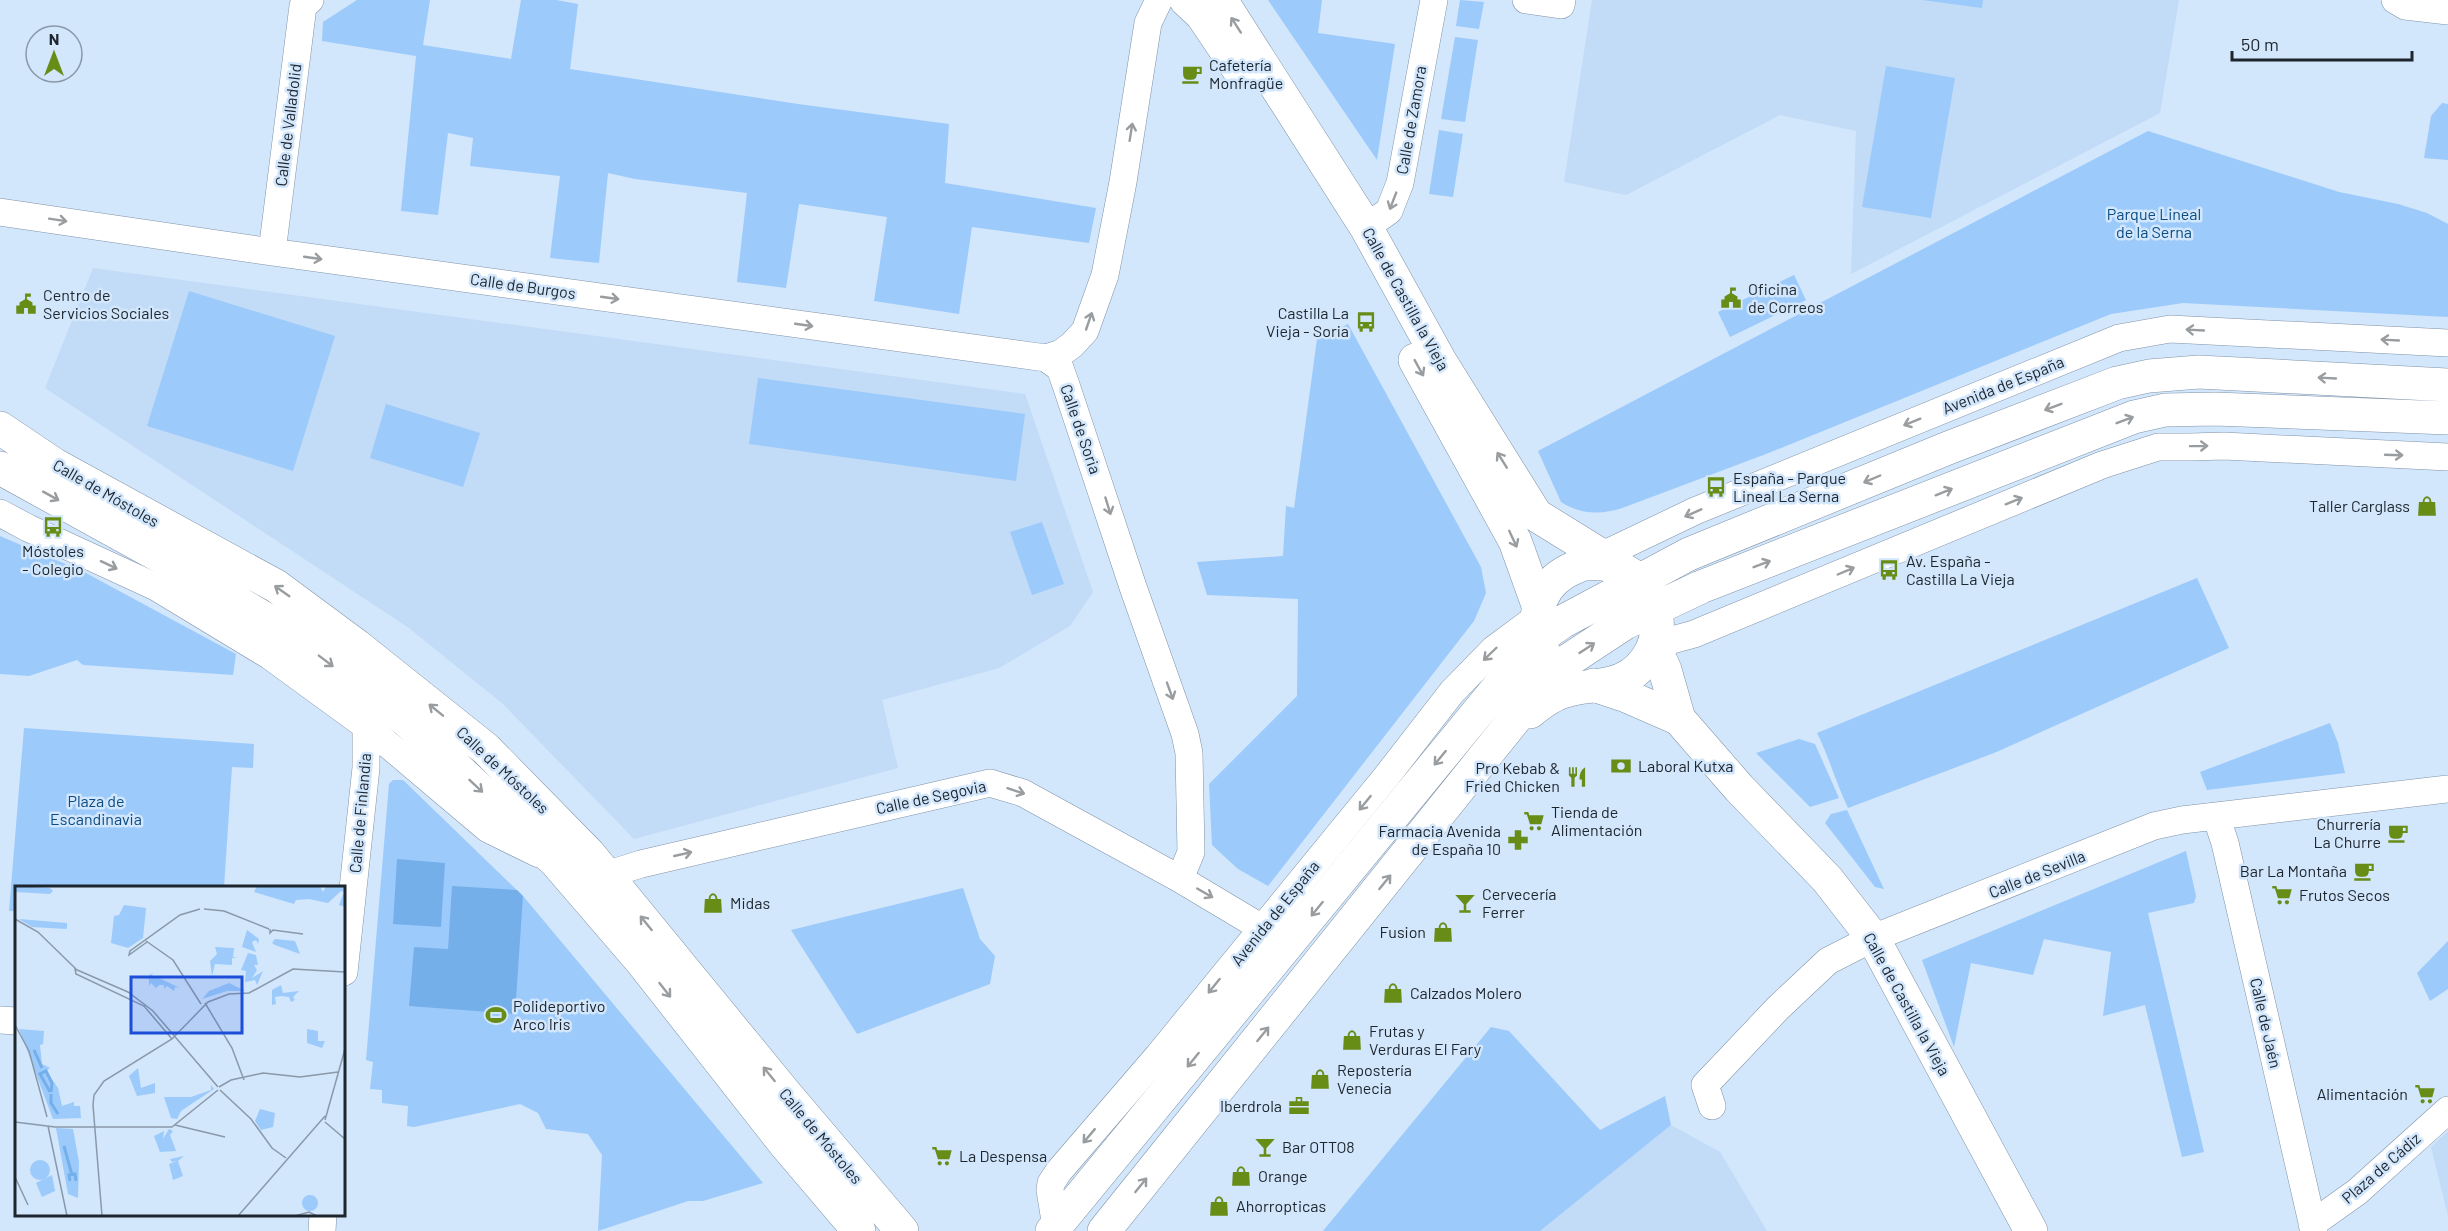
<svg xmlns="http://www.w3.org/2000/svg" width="2448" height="1231" font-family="Barlow,sans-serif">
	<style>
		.built { fill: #c2dbf6 }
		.green { fill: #9ccafb }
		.water { fill: #74afea }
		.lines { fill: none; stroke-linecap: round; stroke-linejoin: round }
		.street-casing { stroke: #8093a7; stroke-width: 28 }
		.secondary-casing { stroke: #8093a7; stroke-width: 34 }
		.primary-casing { stroke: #8093a7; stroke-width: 34 }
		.street { stroke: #fff; stroke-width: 27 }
		.secondary { stroke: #fff; stroke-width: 33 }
		.primary { stroke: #fff; stroke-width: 33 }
		.oneway { stroke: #999da0 }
		.labels { text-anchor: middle; stroke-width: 5; stroke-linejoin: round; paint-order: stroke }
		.poi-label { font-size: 16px; fill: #1d252d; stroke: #d2e6fc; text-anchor: start }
		.street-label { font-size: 16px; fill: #1d252d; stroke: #d2e6fc }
		.park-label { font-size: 16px; fill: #0a4c83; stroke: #d2e6fc }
		.inset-river { fill: none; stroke: #74afea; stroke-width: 3 }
		.inset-road { fill: none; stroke: #8a99a9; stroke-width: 1.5 }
		.view { fill: #1d4ed8; fill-opacity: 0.15; stroke: #1d4ed8; stroke-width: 3 }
		.inset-edge { fill: none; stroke: #1d252d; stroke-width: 3 }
	</style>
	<rect width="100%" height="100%" fill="#d2e6fc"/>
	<!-- built -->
	<path class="built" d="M1592,0H2179L2160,113L1851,274L1856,131L1780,115L1626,195L1564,182Z
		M93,268L1025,394L1093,592L1070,626L999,668L882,700L898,768L634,839L503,704L409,628L45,388Z
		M1671,1125L1720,1152L1767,1231H1540Z
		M2448,1131V1216L2431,1147Z"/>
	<!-- green -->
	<path class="green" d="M357,0H430L423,45L511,59L521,0H556L578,4L570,69L798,104L949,124L945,183L1096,208L1089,243L972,227L959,314L874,301L887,217L799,204L786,288L737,282L747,193L635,179L608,173L599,263L550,258L560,176L470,166L473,138L448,133L438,215L401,211L416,56L322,41L323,22Z
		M1268,0H1322L1318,33L1395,44L1377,160Z
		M1460,0L1484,2L1479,29L1456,26Z
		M1922,0H1983L1982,8Z
		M1455,37L1478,40L1465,122L1441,119Z
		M1886,66L1955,78L1931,218L1862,207Z
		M2442,103L2448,104V160L2424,158L2431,116Z
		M1439,130L1463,134L1453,197L1429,194Z
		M2148,131L2339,192L2398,204L2427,213L2448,224V317L2183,303L2111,314L1766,454L1625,507C1603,515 1581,515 1561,502L1538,451Z
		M1794,275L1806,300L1730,337L1718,312Z
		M189,291L335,336L293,471L147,426Z
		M1348,324L1481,567L1486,593L1474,621L1268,886L1238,869L1212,845L1209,784L1297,696L1298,599L1207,595L1197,562L1283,556L1286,506L1294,508L1317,339Z
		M758,378L1025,414L1016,481L749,444Z
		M386,404L480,433L463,487L370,458Z
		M1042,522L1064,584L1032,595L1010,532Z
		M0,536L84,572L236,654L233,675L83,665L77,660L29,676L0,674Z
		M2197,578L2229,648L1994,753L1848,808C1836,783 1829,757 1817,733Z
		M2330,723L2338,743L2345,773L2207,790L2200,772Z
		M24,728L254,744L253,768L232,767L224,887L16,888V911H9Z
		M1799,739L1815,744L1839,798L1810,807L1756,753Z
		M393,780H403L523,896L763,1183L703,1201H688L598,1231L602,1155L588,1134L546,1129L538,1113L520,1104L414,1127L407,1126L408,1106L382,1103V1090L370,1089L373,1062L366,1060L389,784Z
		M1847,810L1884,889L1875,887L1825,823L1831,814Z
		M2186,851L2196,896L2194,903L2148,913L2204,1152L2182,1157L2145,1005L2103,1016L2111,952L2044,939L2033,975L1971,963L1954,1047L1922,960Z
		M963,888L980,939L995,956L990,984L857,1034L791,930Z
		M2448,941V989L2430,1001L2417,973Z
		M1491,1027L1509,1031L1600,1130L1665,1096L1671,1125L1540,1231H1323Z"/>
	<!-- water -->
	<path class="water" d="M397,859L445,863L441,927L393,924Z
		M452,886L517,890L523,896L515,1014L409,1006L414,947L448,949Z"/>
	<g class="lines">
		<!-- street casing -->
		<g class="street-casing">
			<path id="street" d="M1526,0L1561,5L1562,0
				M2395,0L2405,6L2448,11
				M0,212L272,252L1046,358L1061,353L1072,345L1085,331L1105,275L1123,182L1148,23L1159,0
				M1366,227L1389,211L1400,183L1434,0
				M272,252L303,6L310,0
				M1046,358L1060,368L1067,388L1133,587L1185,734L1189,753L1191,852L1180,879
				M0,513L28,528L156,587L270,656L366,726L488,829L539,854
				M1603,555L1695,511L2119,338L2170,329L2448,343
				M1654,645L1694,634L2102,465L2158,447H2191L2224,446L2448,457
				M2216,816L2225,843L2314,1231
				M606,875L641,864L990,783L1023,793L1180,879L1262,928
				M344,972L366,768V726
				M0,1020L16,1021
				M1712,1106L1705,1085L1778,1008L1828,961L1873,938L2154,826L2182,820L2448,789
				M2312,1224L2357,1192L2448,1110
				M1056,1227L1050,1190L1051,1183L1059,1171L1158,1056L1386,777L1452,692L1494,649L1536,618
				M322,1231L323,1214"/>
		</g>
		<!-- secondary casing -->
		<g class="secondary-casing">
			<path id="secondary" d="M1186,0L1202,15L1239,70
				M1221,0L1366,227L1440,361L1536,515L1620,567
				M1415,360L1515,541L1538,605
				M1654,645L1665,670L1679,719L1739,788L1827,879L1873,938L2031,1231
				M1594,685L1624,695L1679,719"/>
		</g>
		<!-- primary casing -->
		<g class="primary-casing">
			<path id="primary" d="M0,428L55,465L276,586L357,646L486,749L589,854L784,1092L902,1231
				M0,468L169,561L290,634L407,721L556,862L642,962L785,1144L859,1231
				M1544,653C1531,625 1535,591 1564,573C1576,566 1590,562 1603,555
				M1530,712C1541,703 1553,694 1566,691C1580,686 1596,687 1611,683C1641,676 1660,648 1657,618C1655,603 1649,587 1636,578C1620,566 1605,562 1585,564
				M1052,1231L1538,639L1562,622L1689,554L1948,448L2117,383L2149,376L2199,372L2448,385
				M1104,1231L1555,669L1625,623L1701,587L2134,417L2165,410L2215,409L2448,418"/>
		</g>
		<!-- street -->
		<use href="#street" class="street"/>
		<!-- secondary -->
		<use href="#secondary" class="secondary"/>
		<!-- primary -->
		<use href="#primary" class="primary"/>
	</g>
	<!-- one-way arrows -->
	<defs><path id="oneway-shaft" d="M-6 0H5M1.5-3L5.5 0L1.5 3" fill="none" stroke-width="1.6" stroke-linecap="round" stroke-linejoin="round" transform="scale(1.5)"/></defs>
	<g class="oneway">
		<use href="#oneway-shaft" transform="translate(1236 25) rotate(-123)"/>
		<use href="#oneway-shaft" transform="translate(1131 132) rotate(-81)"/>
		<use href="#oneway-shaft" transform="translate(1393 201) rotate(111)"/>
		<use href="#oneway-shaft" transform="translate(58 220) rotate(9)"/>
		<use href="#oneway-shaft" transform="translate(313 258) rotate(8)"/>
		<use href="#oneway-shaft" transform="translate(610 298) rotate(8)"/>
		<use href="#oneway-shaft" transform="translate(1089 321) rotate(-71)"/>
		<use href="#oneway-shaft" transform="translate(804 325) rotate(8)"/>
		<use href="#oneway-shaft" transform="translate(2195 330) rotate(-177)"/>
		<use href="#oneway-shaft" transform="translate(2390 340) rotate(-177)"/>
		<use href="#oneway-shaft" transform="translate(1419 368) rotate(61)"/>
		<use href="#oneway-shaft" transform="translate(2327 378) rotate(-177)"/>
		<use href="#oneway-shaft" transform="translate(2053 407) rotate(159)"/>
		<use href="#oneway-shaft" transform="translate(2125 420) rotate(-21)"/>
		<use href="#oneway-shaft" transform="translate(1912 422) rotate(158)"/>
		<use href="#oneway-shaft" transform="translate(2199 446) rotate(-1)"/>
		<use href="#oneway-shaft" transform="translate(2394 455) rotate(2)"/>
		<use href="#oneway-shaft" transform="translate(1502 460) rotate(-122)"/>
		<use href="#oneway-shaft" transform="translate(1872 479) rotate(157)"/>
		<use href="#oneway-shaft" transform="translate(1944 492) rotate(-22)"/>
		<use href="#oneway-shaft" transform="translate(51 496) rotate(29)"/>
		<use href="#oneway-shaft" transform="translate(2014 501) rotate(-22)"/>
		<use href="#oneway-shaft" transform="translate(1108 506) rotate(73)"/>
		<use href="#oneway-shaft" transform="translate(1693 513) rotate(156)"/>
		<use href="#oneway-shaft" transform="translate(1513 539) rotate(65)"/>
		<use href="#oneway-shaft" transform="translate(1762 564) rotate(-21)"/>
		<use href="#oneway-shaft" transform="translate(109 565) rotate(25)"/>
		<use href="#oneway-shaft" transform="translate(1846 571) rotate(-23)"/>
		<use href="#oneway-shaft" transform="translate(282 591) rotate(-145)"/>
		<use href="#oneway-shaft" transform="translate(1587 648) rotate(-33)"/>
		<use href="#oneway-shaft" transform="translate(1490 654) rotate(136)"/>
		<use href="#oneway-shaft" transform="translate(326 661) rotate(37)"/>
		<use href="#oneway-shaft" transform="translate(1170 691) rotate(70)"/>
		<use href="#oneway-shaft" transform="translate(436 710) rotate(-141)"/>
		<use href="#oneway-shaft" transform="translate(1440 758) rotate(129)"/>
		<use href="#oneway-shaft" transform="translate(476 786) rotate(43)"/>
		<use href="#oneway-shaft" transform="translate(1016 791) rotate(18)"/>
		<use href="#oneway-shaft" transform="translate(1365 803) rotate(129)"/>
		<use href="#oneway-shaft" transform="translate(683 854) rotate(-13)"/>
		<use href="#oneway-shaft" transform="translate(1385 882) rotate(-51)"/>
		<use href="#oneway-shaft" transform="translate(1205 893) rotate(30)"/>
		<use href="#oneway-shaft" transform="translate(1317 909) rotate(129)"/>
		<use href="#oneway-shaft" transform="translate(646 923) rotate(-129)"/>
		<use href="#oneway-shaft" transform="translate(1214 986) rotate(129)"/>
		<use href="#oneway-shaft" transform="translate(665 990) rotate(52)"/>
		<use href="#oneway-shaft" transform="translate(1263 1034) rotate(-51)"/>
		<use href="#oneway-shaft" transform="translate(1193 1060) rotate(129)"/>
		<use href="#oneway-shaft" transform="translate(769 1074) rotate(-129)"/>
		<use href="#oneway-shaft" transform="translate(1089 1136) rotate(130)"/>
		<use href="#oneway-shaft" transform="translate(1141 1185) rotate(-51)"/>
	</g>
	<!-- icons -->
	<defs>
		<g id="cafe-bare" transform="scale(1.62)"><path d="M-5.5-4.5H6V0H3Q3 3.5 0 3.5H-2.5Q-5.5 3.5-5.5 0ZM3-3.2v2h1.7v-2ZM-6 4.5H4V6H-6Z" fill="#678d17" stroke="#d2e6fc" stroke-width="2.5" paint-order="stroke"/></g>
		<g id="civic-bare" transform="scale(1.62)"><path d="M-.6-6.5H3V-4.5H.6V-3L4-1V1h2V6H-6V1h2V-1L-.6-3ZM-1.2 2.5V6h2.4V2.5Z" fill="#678d17" stroke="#d2e6fc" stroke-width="2.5" paint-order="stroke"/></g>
		<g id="bus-bare" transform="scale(1.62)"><path d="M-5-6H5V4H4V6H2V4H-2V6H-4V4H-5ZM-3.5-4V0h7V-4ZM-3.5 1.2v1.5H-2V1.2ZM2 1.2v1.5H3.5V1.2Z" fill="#678d17" stroke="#d2e6fc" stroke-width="2.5" paint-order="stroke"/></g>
		<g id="shop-bare" transform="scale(1.62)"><path d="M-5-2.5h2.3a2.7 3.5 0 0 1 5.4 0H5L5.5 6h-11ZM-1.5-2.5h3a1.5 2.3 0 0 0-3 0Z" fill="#678d17" stroke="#d2e6fc" stroke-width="2.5" paint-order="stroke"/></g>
		<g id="bank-bare" transform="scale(1.62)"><path d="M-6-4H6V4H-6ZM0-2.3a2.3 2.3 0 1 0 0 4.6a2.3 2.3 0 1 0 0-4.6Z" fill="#678d17" stroke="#d2e6fc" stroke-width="2.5" paint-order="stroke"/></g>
		<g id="restaurant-bare" transform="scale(1.62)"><path d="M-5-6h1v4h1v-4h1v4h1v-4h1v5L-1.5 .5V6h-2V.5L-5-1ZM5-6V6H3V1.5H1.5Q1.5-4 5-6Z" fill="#678d17" stroke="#d2e6fc" stroke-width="2.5" paint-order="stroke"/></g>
		<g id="supermarket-bare" transform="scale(1.62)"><path d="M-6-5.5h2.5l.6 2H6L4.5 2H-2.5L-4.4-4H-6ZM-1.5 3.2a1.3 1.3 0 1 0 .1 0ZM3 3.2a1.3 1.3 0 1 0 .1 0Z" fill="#678d17" stroke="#d2e6fc" stroke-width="2.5" paint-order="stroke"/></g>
		<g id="pharmacy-bare" transform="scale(1.62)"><path d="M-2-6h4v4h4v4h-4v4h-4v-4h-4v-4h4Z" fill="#678d17" stroke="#d2e6fc" stroke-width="2.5" paint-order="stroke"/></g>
		<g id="bar-bare" transform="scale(1.62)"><path d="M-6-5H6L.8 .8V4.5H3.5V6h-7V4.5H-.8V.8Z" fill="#678d17" stroke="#d2e6fc" stroke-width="2.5" paint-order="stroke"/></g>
		<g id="stadium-bare" transform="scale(1.62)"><path d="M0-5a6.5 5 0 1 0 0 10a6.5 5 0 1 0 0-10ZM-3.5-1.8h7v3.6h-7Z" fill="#678d17" stroke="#d2e6fc" stroke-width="2.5" paint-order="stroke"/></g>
		<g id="office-bare" transform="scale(1.62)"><path d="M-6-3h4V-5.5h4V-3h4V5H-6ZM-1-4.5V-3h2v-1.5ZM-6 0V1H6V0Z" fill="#678d17" stroke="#d2e6fc" stroke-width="2.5" paint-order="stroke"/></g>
	</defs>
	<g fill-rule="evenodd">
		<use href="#cafe-bare" x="1192" y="74"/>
		<use href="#civic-bare" x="1731" y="298"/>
		<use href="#civic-bare" x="26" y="304"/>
		<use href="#bus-bare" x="1366" y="322"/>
		<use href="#bus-bare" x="1716" y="487"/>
		<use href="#shop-bare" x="2427" y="506"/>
		<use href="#bus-bare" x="53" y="527"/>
		<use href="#bus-bare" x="1889" y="570"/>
		<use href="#bank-bare" x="1621" y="766"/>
		<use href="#restaurant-bare" x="1577" y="777"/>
		<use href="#supermarket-bare" x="1534" y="821"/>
		<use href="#cafe-bare" x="2398" y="833"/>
		<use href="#pharmacy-bare" x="1518" y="840"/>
		<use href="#cafe-bare" x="2364" y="871"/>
		<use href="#supermarket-bare" x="2282" y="895"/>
		<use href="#shop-bare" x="713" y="903"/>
		<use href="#bar-bare" x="1465" y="903"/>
		<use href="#shop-bare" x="1443" y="932"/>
		<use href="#shop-bare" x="1393" y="993"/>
		<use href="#stadium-bare" x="496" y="1015"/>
		<use href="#shop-bare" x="1352" y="1040"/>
		<use href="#shop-bare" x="1320" y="1079"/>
		<use href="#supermarket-bare" x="2425" y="1094"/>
		<use href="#office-bare" x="1299" y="1106"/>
		<use href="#bar-bare" x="1265" y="1147"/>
		<use href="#supermarket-bare" x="942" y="1156"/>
		<use href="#shop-bare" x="1241" y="1176"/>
		<use href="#shop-bare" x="1219" y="1206"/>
	</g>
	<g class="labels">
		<!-- poi labels -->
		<g class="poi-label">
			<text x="1209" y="71">Cafetería<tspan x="1209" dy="18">Monfragüe</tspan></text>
			<text x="1748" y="295">Oficina<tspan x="1748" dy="18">de Correos</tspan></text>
			<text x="43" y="301">Centro de<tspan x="43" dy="18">Servicios Sociales</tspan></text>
			<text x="1349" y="319" text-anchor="end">Castilla La<tspan x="1349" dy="18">Vieja - Soria</tspan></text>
			<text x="1733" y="484">España - Parque<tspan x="1733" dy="18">Lineal La Serna</tspan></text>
			<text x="2410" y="512" text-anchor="end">Taller Carglass</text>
			<text x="53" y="557" text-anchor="middle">Móstoles<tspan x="53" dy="18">- Colegio</tspan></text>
			<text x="1906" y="567">Av. España -<tspan x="1906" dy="18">Castilla La Vieja</tspan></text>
			<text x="1638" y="772">Laboral Kutxa</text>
			<text x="1560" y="774" text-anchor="end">Pro Kebab &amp;<tspan x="1560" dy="18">Fried Chicken</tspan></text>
			<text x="1551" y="818">Tienda de<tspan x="1551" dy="18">Alimentación</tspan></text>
			<text x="2381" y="830" text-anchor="end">Churrería<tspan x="2381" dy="18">La Churre</tspan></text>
			<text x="1501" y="837" text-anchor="end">Farmacia Avenida<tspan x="1501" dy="18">de España 10</tspan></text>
			<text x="2347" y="877" text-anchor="end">Bar La Montaña</text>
			<text x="1482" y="900">Cervecería<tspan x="1482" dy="18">Ferrer</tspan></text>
			<text x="2299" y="901">Frutos Secos</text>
			<text x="730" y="909">Midas</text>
			<text x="1426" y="938" text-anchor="end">Fusion</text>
			<text x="1410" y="999">Calzados Molero</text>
			<text x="513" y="1012">Polideportivo<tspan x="513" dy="18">Arco Iris</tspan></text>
			<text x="1369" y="1037">Frutas y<tspan x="1369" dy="18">Verduras El Fary</tspan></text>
			<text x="1337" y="1076">Repostería<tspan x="1337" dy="18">Venecia</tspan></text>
			<text x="2408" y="1100" text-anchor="end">Alimentación</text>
			<text x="1282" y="1112" text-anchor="end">Iberdrola</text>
			<text x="1282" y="1153">Bar OTTO8</text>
			<text x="959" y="1162">La Despensa</text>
			<text x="1258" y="1182">Orange</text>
			<text x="1236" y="1212">Ahorropticas</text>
		</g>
		<!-- street labels -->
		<g class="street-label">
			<text transform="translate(1411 120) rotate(-80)" y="6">Calle de Zamora</text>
			<text transform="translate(288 125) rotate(-83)" y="6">Calle de Valladolid</text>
			<text transform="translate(523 286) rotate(8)" y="6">Calle de Burgos</text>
			<text transform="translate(1406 299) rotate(61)" y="6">Calle de Castilla la Vieja</text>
			<text transform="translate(2003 385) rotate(-22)" y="6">Avenida de España</text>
			<text transform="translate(1081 429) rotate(71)" y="6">Calle de Soria</text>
			<text transform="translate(106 493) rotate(30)" y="6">Calle de Móstoles</text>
			<text transform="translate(503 770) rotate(43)" y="6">Calle de Móstoles</text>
			<text transform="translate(931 797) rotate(-12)" y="6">Calle de Segovia</text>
			<text transform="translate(360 813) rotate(-85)" y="6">Calle de Finlandia</text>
			<text transform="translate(2037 874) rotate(-22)" y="6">Calle de Sevilla</text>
			<text transform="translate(1275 913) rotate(-51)" y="6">Avenida de España</text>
			<text transform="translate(1907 1004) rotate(61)" y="6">Calle de Castilla la Vieja</text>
			<text transform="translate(2266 1023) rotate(77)" y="6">Calle de Jaén</text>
			<text transform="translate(821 1136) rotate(50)" y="6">Calle de Móstoles</text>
			<text transform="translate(2381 1168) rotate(-41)" y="6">Plaza de Cádiz</text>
		</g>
		<!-- park labels -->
		<g class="park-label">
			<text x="2154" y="220">Parque Lineal<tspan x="2154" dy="18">de la Serna</tspan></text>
			<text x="96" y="807">Plaza de<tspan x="96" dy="18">Escandinavia</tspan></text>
		</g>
	</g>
	<!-- overview -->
	<g transform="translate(15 886)">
		<rect width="330" height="330" fill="#d2e6fc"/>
		<path d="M0,0L35,2L38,5L35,8L0,6ZM242,0H305L308,6L311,0H330V21L324,19L329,6L326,5L313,17L294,13L281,14L279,18L239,6ZM109,19L131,22L128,52L113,62L96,57L99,30L104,29ZM4,33L52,37V43L17,41ZM232,44L244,53L243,58L241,54L237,56L241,66L227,61ZM260,53L280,55L285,68L260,59L257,57ZM200,61L219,62L218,71L222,72H217V79L200,78L197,90L195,75L202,68ZM233,67L241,69L243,79H239L242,84L237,92L248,85L242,99L240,94L230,96L231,85L226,84ZM138,87L135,93L142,91L165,102L160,101L159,105L152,100L149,103V99H144L141,102L136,97L134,100V93L130,92ZM214,97L230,105H212L187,113L194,105ZM266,99L268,107L284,105L278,111L280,114L276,116L274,111L266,110L260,111L261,118L257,119V104ZM4,143L29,145L28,158L25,159L27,178L35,182L31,185L43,202L47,220L59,216V220H65L66,232L38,233ZM292,143L303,145V155H310L307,162L292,157ZM123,182L126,202L140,197V207L122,210L114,190ZM196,199L199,203L166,225L162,233L156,232L149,211H176L196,204ZM245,223L260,227L258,241L246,244L240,235ZM41,242L58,243L64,276L63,312L53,308ZM154,243L158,245L155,249L161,265L145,266L139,250L149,245L148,253ZM169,270L163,275L168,290L158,294L154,278L162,275L157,276L155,273ZM15 284a10 10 0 1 1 20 0a10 10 0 1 1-20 0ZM37,289L40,305L27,311L21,297ZM287 317a8 8 0 1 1 16 0a8 8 0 1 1-16 0Z" fill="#9ccafb"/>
		<path class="inset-river" d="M19,164L27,182M35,206L25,188L31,185L37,197L36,206M36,208V217L43,228M49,260L57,289M55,295L54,289L60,288L61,295"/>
		<path class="inset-road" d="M189,23L209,25L254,43M0,33L23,46L61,83M255,43V47L258,44L288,48M131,55L158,74L186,118M132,56L114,69L115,65L165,29L185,23M190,117L217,162L229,194M0,139L14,165L32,231M157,153L129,120L61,88L60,83L113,106L138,125L203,201M204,201L216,194L248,187L285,191L323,186M205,204L236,233L257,262L271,272M310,234L330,163M0,236L40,241H157L203,204M310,236L330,253M160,239L210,251M33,240L52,330M0,291L13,319M87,330L78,219L79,209L89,195L157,153L193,116L214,108L234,107L278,83L330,86M223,330L310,230M280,330L294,326L302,330"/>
		<path class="view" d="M116,91H227V147H116Z"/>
		<rect width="330" height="330" class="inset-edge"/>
	</g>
	<!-- north arrow -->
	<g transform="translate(54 54)"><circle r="28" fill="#d2e6fc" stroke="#8a99a9" stroke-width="1.5"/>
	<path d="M0-4.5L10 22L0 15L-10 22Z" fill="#678d17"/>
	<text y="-9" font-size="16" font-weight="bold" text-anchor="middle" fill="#1d252d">N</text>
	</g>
	<!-- scale -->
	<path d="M2232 51v9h180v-9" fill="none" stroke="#1d252d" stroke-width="3"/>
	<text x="2241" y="51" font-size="18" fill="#1d252d" stroke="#d2e6fc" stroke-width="4.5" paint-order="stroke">50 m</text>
</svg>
